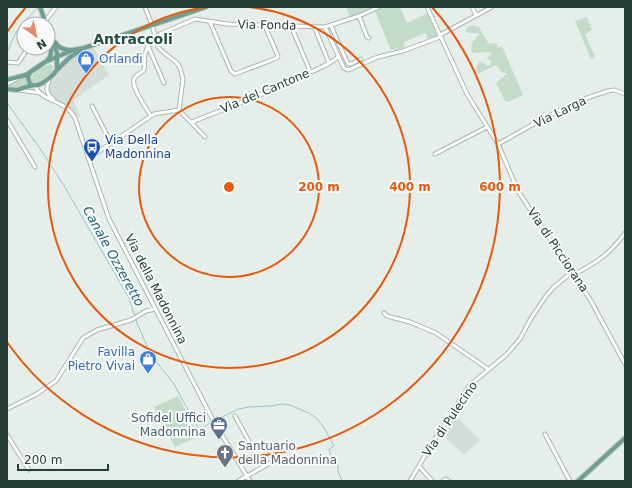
<svg xmlns="http://www.w3.org/2000/svg" width="632" height="488" font-family="'DejaVu Sans',sans-serif">
	<style>
		.built { fill: #d5ddd9 }
		.green { fill: #c2dcc9 }
		.lines { fill: none; stroke-linecap: round; stroke-linejoin: round }
		.stream { stroke: #94c4cd; stroke-width: 1 }
		.minor-casing { stroke: #a9b6b1; stroke-width: 5 }
		.major-casing { stroke: #c3c9c7; stroke-width: 6 }
		.minor { stroke: #fff; stroke-width: 3 }
		.major { stroke: #6f9f93; stroke-width: 4 }
		.ring { fill: none; stroke: #e8590c; stroke-width: 2 }
		.labels { text-anchor: middle; stroke-width: 4; stroke-linejoin: round; paint-order: stroke }
		.street-label { font-size: 12px; fill: #273e38; stroke: #f7faf9 }
		.shop-label { font-size: 12px; fill: #366cbe; stroke: #f7faf9; text-anchor: start }
		.transit-label { font-size: 12px; fill: #164399; stroke: #f7faf9; text-anchor: start }
		.service-label { font-size: 12px; fill: #4e5e75; stroke: #f7faf9; text-anchor: end }
		.worship-label { font-size: 12px; fill: #5b616d; stroke: #f7faf9; text-anchor: start }
		.water-label { font-size: 13px; font-style: italic; fill: #266775; stroke: #f7faf9 }
		.quarter-label { font-size: 14px; font-weight: bold; fill: #244f45; stroke: #f7faf9 }
		.centre { fill: #e8590c; stroke: #f7faf9; stroke-width: 2 }
		.ring-label { font-size: 12px; text-anchor: middle; font-weight: bold; fill: #e8590c; stroke: #f7faf9; stroke-width: 4; stroke-linejoin: round; paint-order: stroke }
	</style>
	<rect width="100%" height="100%" fill="#e6eeea"/>
	<!-- built -->
	<path class="built" d="M93,47L109,75L75,99L74,102L80,115L76,117L70,108L52,98L49,93L48,86L69,61L76,56Z
		M455,415L480,440L464,455L443,435Z"/>
	<!-- green -->
	<path class="green" d="M346,7H376L350,18Z
		M384,7H400L407,23L428,13L437,36L428,39L425,33L404,42V48L391,50L375,11Z
		M587,17L592,30L585,34L595,57L591,59L575,21Z
		M472,25L479,27L489,44L496,43L498,46V48L502,46L523,95L508,102L505,101L496,83L507,74V73H503L496,65L478,74C476,69 476,66 480,62L484,63L488,66L491,64L490,60L487,59L492,53L489,52L472,53C470,45 473,40 479,35L478,33H469L465,31L468,27Z
		M50,64L54,67L52,72L38,83L33,82L31,79C33,71 43,66 50,64Z
		M26,78L27,82L30,86L15,88L7,87L9,84Z
		M178,396L199,436L175,447L154,407Z"/>
	<g class="lines">
		<!-- stream -->
		<path class="stream" d="M7,53C11,43 15,32 22,24C27,18 33,13 38,7
			M7,103L39,147L63,184L129,298L137,323L151,355L174,384L199,430L212,422
			M216,420L238,409L249,407L271,406L282,404L290,405L309,413L317,419L323,426L334,446L329,449L330,453L338,466V471L342,481"/>
		<!-- minor casing -->
		<g class="minor-casing">
			<path id="minor" d="M145,7L152,25L158,47L163,52L177,63L180,68L183,79L179,110
				M427,7L467,94L498,144L518,191L591,301L625,364
				M472,7L476,15
				M359,16L367,37L369,38
				M210,22L231,71L235,74L277,58L278,56L265,26
				M43,24L56,7
				M291,26L310,71
				M314,26L329,63
				M331,26L348,64H351L361,59
				M325,27L344,68L348,70L378,57L403,51L440,37
				M440,35L492,7
				M148,46L164,83
				M7,62L18,63L28,48
				M50,78C46,87 45,93 53,99
				M7,84L18,78
				M35,86C41,100 59,100 69,110C71,112 73,115 75,118L109,219L215,424L250,481
				M20,90L40,93
				M92,106L111,143
				M151,116C146,108 131,87 134,79C136,75 141,73 144,70C145,65 144,59 145,54C147,46 153,38 160,34L195,19L227,24L325,27L359,16L379,7
				M7,120L35,167
				M192,122L270,91C290,78 320,72 338,57
				M498,144C535,124 566,103 608,91L614,90L625,94
				M435,154L487,127
				M89,158L154,114L179,110L205,137
				M573,275C596,263 610,254 625,233
				M384,313L387,316L410,322L436,333L488,369
				M7,409L35,395L56,381L83,338L97,330L131,320L146,311L155,309
				M235,416L263,467
				M545,434L570,481
				M7,435L29,470
				M419,466L432,481
				M238,481L281,457
				M410,481L433,442L469,386L506,355L520,339L530,320L546,296L554,287L572,272
				M443,481L445,479L449,481"/>
		</g>
		<!-- major casing -->
		<g class="major-casing">
			<path id="major" d="M40,7L46,24
				M55,42C59,49 65,50 73,50
				M47,61C53,55 51,48 50,40
				M57,70L69,58L82,49
				M30,73L28,76C29,97 51,78 57,70V53L48,30
				M7,80L26,75L45,62L73,50L84,48L206,7
				M7,89L17,90L33,85
				M578,481L625,438"/>
		</g>
		<!-- minor -->
		<use href="#minor" class="minor"/>
		<!-- major -->
		<use href="#major" class="major"/>
	</g>
	<!-- distance rings -->
	<g class="ring">
		<circle cx="229" cy="187" r="90"/>
		<path d="M249 7A181 181 0 1 1 209 7"/>
		<path d="M7 32A271 271 0 0 1 26 7M432 7A271 271 0 1 1 7 342"/>
	</g>
	<!-- icons -->
	<defs>
		<g id="shop-pin" transform="scale(0.9)"><path d="M0 17L-7.5 6A9.5 9.5 0 1 1 7.5 6Z" fill="#3f7fe0" stroke="#f7faf9"/><path d="M-5-2.5h2.3a2.7 3.5 0 0 1 5.4 0H5L5.5 6h-11ZM-1.5-2.5h3a1.5 2.3 0 0 0-3 0Z" fill="#fff"/></g>
		<g id="bus-pin" transform="scale(0.9)"><path d="M0 17L-7.5 6A9.5 9.5 0 1 1 7.5 6Z" fill="#1a4fb4" stroke="#f7faf9"/><path d="M-5-6H5V4H4V6H2V4H-2V6H-4V4H-5ZM-3.5-4V0h7V-4ZM-3.5 1.2v1.5H-2V1.2ZM2 1.2v1.5H3.5V1.2Z" fill="#fff"/></g>
		<g id="office-pin" transform="scale(0.9)"><path d="M0 17L-7.5 6A9.5 9.5 0 1 1 7.5 6Z" fill="#5c6f8a" stroke="#f7faf9"/><path d="M-6-3h4V-5.5h4V-3h4V5H-6ZM-1-4.5V-3h2v-1.5ZM-6 0V1H6V0Z" fill="#fff"/></g>
		<g id="church-pin" transform="scale(0.9)"><path d="M0 17L-7.5 6A9.5 9.5 0 1 1 7.5 6Z" fill="#6b7280" stroke="#f7faf9"/><path d="M-1.2-6h2.4v3.5h3.3v2.4h-3.3V6h-2.4V-.1h-3.3v-2.4h3.3Z" fill="#fff"/></g>
	</defs>
	<g fill-rule="evenodd">
		<use href="#shop-pin" x="86" y="59"/>
		<use href="#bus-pin" x="92" y="147"/>
		<use href="#shop-pin" x="148" y="359"/>
		<use href="#office-pin" x="219" y="425"/>
		<use href="#church-pin" x="225" y="453"/>
	</g>
	<g class="labels">
		<!-- street labels -->
		<g class="street-label">
			<text transform="translate(267 25) rotate(1)" y="4">Via Fonda</text>
			<text transform="translate(265 91) rotate(-23)" y="4">Via del Cantone</text>
			<text transform="translate(560 112) rotate(-26)" y="4">Via Larga</text>
			<text transform="translate(558 250) rotate(56)" y="4">Via di Picciorana</text>
			<text transform="translate(156 289) rotate(63)" y="4">Via della Madonnina</text>
			<text transform="translate(450 419) rotate(-56)" y="4">Via di Pulecino</text>
		</g>
		<!-- shop labels -->
		<g class="shop-label">
			<text x="99" y="63">Orlandi</text>
			<text x="135" y="356" text-anchor="end">Favilla<tspan x="135" dy="14">Pietro Vivai</tspan></text>
		</g>
		<!-- transit labels -->
		<g class="transit-label">
			<text x="105" y="144">Via Della<tspan x="105" dy="14">Madonnina</tspan></text>
		</g>
		<!-- service labels -->
		<g class="service-label">
			<text x="206" y="422">Sofidel Uffici<tspan x="206" dy="14">Madonnina</tspan></text>
		</g>
		<!-- worship labels -->
		<g class="worship-label">
			<text x="238" y="450">Santuario<tspan x="238" dy="14">della Madonnina</tspan></text>
		</g>
		<!-- water labels -->
		<g class="water-label">
			<text transform="translate(114 256) rotate(61)" y="5">Canale Ozzeretto</text>
		</g>
		<!-- quarter labels -->
		<g class="quarter-label">
			<text x="133" y="44">Antraccoli</text>
		</g>
	</g>
	<circle cx="229" cy="187" r="6" class="centre"/>
	<g class="ring-label">
		<text x="319" y="191">200 m</text>
		<text x="410" y="191">400 m</text>
		<text x="500" y="191">600 m</text>
	</g>
	<!-- border -->
	<rect width="632" height="488" fill="none" stroke="#273e38" stroke-width="16"/>
	<!-- north arrow -->
	<g transform="translate(36 36) rotate(147)"><circle r="19" fill="#f7faf9" stroke="#a4afac"/>
	<path d="M0-3L7 15L0 10L-7 15Z" fill="#e58b6d"/>
	<text y="-6" font-size="11" font-weight="bold" text-anchor="middle" fill="#273e38">N</text>
	</g>
	<!-- scale -->
	<path d="M18 464v6h90v-6" fill="none" stroke="#273e38" stroke-width="2"/>
	<text x="24" y="464" font-size="12" fill="#273e38" stroke="#f7faf9" stroke-width="3" paint-order="stroke">200 m</text>
</svg>
